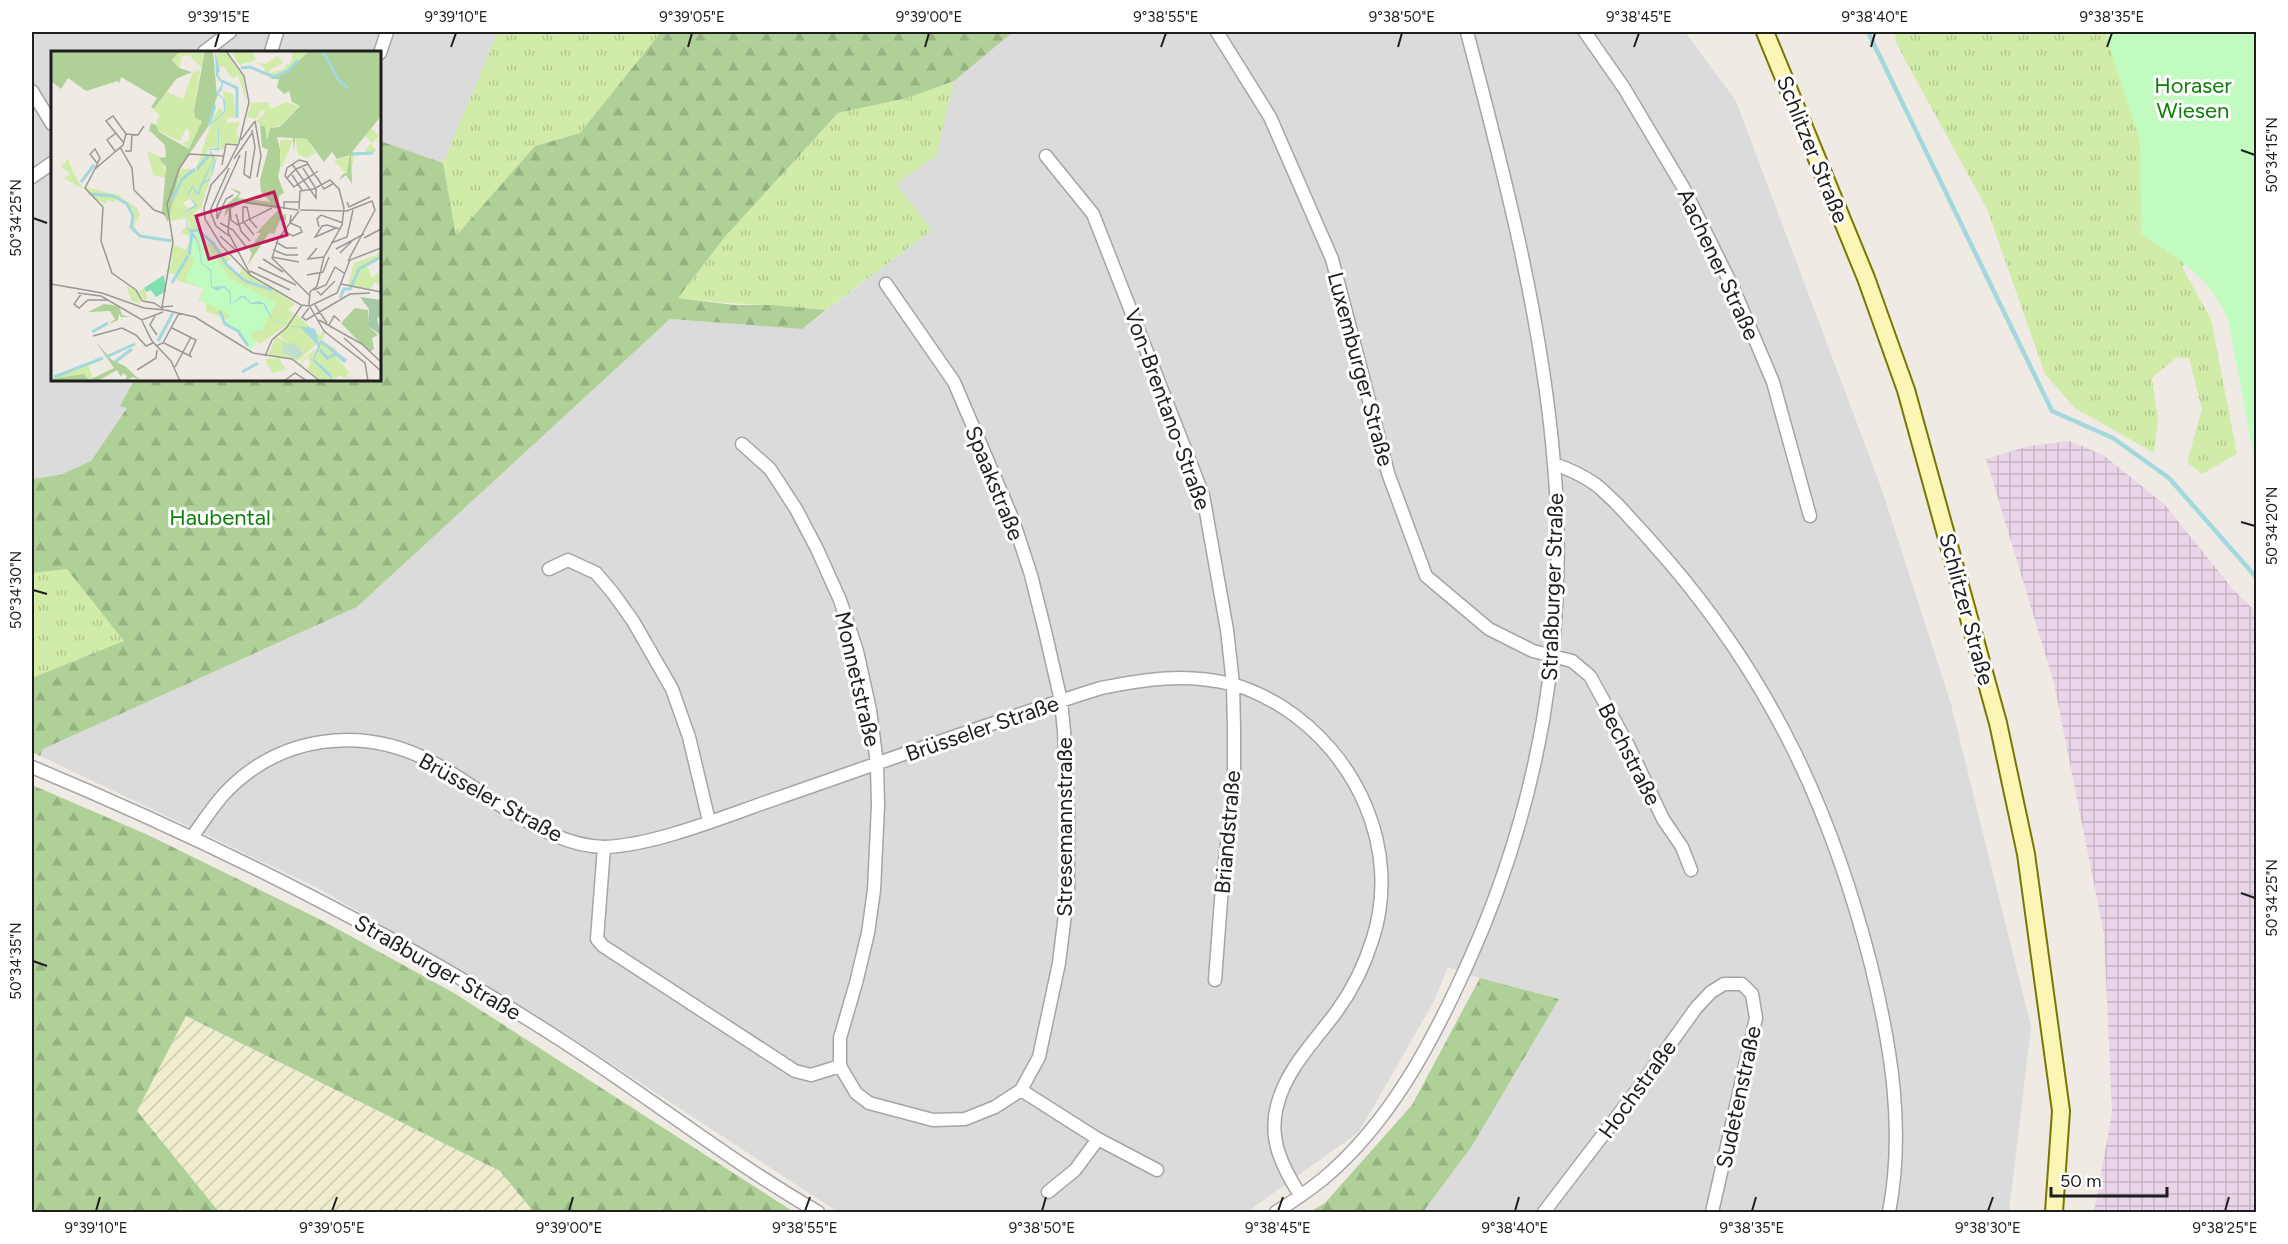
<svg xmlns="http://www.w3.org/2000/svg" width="2288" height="1244" font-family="Figtree,sans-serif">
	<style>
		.residential { fill: #dcdbdb }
		.industrial { fill: url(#industrial-grid) }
		.farmland { fill: url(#farmland-furrows) }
		.grass { fill: url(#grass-tufts) }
		.forest { fill: url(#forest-firs) }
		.park { fill: #c2fbbf }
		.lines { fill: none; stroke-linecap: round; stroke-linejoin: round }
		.stream { stroke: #a3d8de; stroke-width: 4.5 }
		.minor-casing { stroke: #a5a5a5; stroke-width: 15 }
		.secondary-casing { stroke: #787702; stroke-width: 20 }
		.minor { stroke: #fff; stroke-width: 12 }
		.secondary { stroke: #fbf6b6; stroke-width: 16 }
		.ticks { fill: none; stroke: #1e1e1e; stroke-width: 2 }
		.labels { text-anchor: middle; stroke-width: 6; stroke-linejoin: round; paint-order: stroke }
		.park-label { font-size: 22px; fill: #0d8008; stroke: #fff }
		.street-label { font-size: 22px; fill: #1e1e1e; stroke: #fff }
		.inset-river { fill: none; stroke: #a3d8de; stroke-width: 3 }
		.inset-road { fill: none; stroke: #9b9895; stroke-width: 1.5 }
		.view { fill: #c2185b; fill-opacity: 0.15; stroke: #c2185b; stroke-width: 3 }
		.inset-edge { fill: none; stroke: #1e1e1e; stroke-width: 3 }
		.neatline { fill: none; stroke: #1e1e1e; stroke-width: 2 }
		.ticks-label { font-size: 15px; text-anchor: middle; fill: #1e1e1e }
	</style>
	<defs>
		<pattern id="industrial-grid" width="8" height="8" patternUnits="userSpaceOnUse" patternTransform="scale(1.5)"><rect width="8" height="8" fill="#e9d5e7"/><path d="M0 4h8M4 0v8" fill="none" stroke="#c7b6c6"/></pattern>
		<pattern id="farmland-furrows" width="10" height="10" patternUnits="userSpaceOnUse" patternTransform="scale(1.5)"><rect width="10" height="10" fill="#efedce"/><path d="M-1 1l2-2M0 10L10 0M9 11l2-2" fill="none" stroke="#cccbb0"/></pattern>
		<pattern id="grass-tufts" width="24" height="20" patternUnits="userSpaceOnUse" patternTransform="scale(1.5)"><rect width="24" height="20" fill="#d1eba8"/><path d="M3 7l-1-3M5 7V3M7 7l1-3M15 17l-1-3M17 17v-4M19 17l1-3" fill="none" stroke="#b3c990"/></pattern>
		<pattern id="forest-firs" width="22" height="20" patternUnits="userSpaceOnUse" patternTransform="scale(1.5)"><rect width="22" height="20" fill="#afd097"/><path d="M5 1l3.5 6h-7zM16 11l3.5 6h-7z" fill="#96b282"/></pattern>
	</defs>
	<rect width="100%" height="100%" fill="#efeae4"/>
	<!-- residential -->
	<path class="residential" d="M32,32H498L443,163L380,141V52H52V380H134L121,406L127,408L91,461L60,475L32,479Z
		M1013,32H1685L1736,101L1882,490L1951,704L2031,1027L2009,1212H1423L1472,1146L1559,999L1480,978L1448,967L1434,1001L1359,1132L1247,1212H838L563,1032L320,889L40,756L43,749L357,607L670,319L802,329L932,230L896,184L936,156L954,81Z"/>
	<!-- industrial -->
	<path class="industrial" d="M2070,441L2103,455L2165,505L2232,588L2256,612V1212H2094L2112,1113L2104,934L2054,683L1986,459L2029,446Z"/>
	<!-- farmland -->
	<path class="farmland" d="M186,1016L500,1171L534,1212H219L137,1111Z"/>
	<!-- grass -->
	<path class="grass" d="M498,32H661L580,133L535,146L456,237L443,163Z
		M1895,32H2256L2194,251L2182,267L2211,319L2237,454L2202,474L2187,462L2202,409L2189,358L2177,357L2152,378L2158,421L2154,453L2075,408L2045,374L1987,209L1904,58L1896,42Z
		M954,81L936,156L896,184L932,230L826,310C777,305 727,304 678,298L723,239L838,113L907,98Z
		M67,569L125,641L32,678V573Z"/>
	<!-- forest -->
	<path class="forest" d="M661,32H1013L954,81L907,98L838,113L723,239L678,298L734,305H772L826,310L802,329L670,319L357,607L43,749L40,756L32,752V678L124,641L67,569L32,573V479L60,475L91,461L127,408L120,406L134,380H380V141L443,163L456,236L535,146L580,133Z
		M32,785L148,835L325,922L454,993L794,1212H534L500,1171L186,1016L137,1111L219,1212H32Z
		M1480,978L1559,999L1472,1146L1423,1212H1310L1325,1203L1412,1105Z"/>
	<!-- park -->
	<path class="park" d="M2105,32H2256V468L2229,323C2212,276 2179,261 2141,234L2140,142Z"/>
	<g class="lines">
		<!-- stream -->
		<path class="stream" d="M1868,32L2052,411L2113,438L2169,478L2256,577"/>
		<!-- minor casing -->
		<g class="minor-casing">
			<path id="minor" d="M1217,32L1270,117L1332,259L1388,473L1426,576L1489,629L1533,651L1572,661L1590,676L1628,745L1663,819L1682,847L1691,870
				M1585,32L1624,88L1683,187L1734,290L1773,382L1810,516
				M204,52L230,32
				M271,52L277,32
				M380,53L387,32
				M32,91L52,124
				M1046,156L1093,214L1203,495L1227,630L1233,684L1234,728V778L1221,900L1215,980
				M32,177L52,163
				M742,444L770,469L796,509L817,549L840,600L857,651L870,710L877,764L878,806L874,890L868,933L856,983L840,1038V1066L856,1093L869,1103L933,1120L965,1119L995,1107L1021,1090L1039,1057L1059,963L1068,890V811L1064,731L1061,701L1045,631L1031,575L1013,520L954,382L886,284
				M1554,464C1569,469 1582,475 1595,484C1602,489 1608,496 1615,502C1634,522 1652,542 1670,563C1773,684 1832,812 1871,965C1891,1046 1905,1130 1889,1212
				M549,569L568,560L596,573L613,593L633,621L672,689L689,737L709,821
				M32,767C214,843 387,929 553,1035C643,1092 726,1159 818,1212
				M192,837C203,822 213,806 225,793C280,735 362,725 432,762C454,773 474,788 495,802C528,822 565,847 605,847C657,845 728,815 778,798C885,761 992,722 1101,688C1146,679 1185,673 1231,684C1248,688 1266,697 1281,706C1357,754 1401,849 1373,938C1365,964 1353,989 1337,1011C1315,1041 1286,1069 1277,1106C1268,1140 1283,1168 1300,1195
				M604,847L597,939L603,946L795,1071L811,1075L840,1066
				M1021,1090L1098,1139L1157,1170
				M1048,1192L1075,1170L1098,1139
				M1276,1212C1292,1202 1308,1191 1323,1179C1390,1123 1433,1041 1468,963C1539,806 1569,635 1554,464C1542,318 1504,173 1467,32
				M1544,1212L1638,1089L1696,1008L1711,992L1724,984H1742L1752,994L1756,1018L1712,1212"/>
		</g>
		<!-- secondary casing -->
		<g class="secondary-casing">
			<path id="secondary" d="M1765,32L1866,278L1906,390L1998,723L2026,854L2061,1111L2054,1212"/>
		</g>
		<!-- minor -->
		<use href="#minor" class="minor"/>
		<!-- secondary -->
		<use href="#secondary" class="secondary"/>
	</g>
	<!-- ticks -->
	<path class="ticks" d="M215,47L219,33M451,47L456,33M688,47L692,33M925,47L929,33M1161,47L1166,33M1398,47L1402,33M1634,47L1639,33M1871,47L1875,33M2107,47L2112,33M2241,150L2255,155M33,218L47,223M2241,522L2255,526M33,590L47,594M2241,893L2255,898M33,961L47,966M96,1211L100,1197M332,1211L337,1197M569,1211L573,1197M805,1211L810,1197M1042,1211L1046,1197M1278,1211L1283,1197M1515,1211L1519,1197M1752,1211L1756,1197M1988,1211L1993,1197M2225,1211L2229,1197"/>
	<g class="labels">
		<!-- park labels -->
		<g class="park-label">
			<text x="2193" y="93">Horaser<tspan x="2193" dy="25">Wiesen</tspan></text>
			<text x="220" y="525">Haubental</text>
		</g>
		<!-- street labels -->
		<g class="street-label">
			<text transform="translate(1813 149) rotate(68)" y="8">Schlitzer Straße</text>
			<text transform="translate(1719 264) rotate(65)" y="8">Aachener Straße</text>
			<text transform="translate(1361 369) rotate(75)" y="8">Luxemburger Straße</text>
			<text transform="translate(1168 409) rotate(70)" y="8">Von-Brentano-Straße</text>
			<text transform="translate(995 483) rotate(68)" y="8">Spaakstraße</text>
			<text transform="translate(1552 587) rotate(-88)" y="8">Straßburger Straße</text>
			<text transform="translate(1967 609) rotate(75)" y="8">Schlitzer Straße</text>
			<text transform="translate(858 679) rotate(77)" y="8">Monnetstraße</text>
			<text transform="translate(982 728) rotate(-19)" y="8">Brüsseler Straße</text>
			<text transform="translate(1630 754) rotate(63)" y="8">Bechstraße</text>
			<text transform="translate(491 797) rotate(29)" y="8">Brüsseler Straße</text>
			<text transform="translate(1064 827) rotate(-90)" y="8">Stresemannstraße</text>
			<text transform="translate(1227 832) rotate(-85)" y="8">Briandstraße</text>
			<text transform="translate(438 967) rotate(30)" y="8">Straßburger Straße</text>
			<text transform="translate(1637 1089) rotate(-54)" y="8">Hochstraße</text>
			<text transform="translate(1738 1097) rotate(-78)" y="8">Sudetenstraße</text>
		</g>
	</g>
	<!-- overview -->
	<g transform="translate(51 51)">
		<rect width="330" height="330" fill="#efeae4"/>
		<path d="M129,0L154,1L151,17L138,4L130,6L129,18L127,16L122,8ZM166,0H174L192,26L196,53L187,24L182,28L173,16L165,15ZM201,0L205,9L188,14L181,2ZM236,0H257L238,19L223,26L213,24L206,20L213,23L214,17L205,11L214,13L227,5L232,12L218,19L219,22L236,17L233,14L239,13L242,3ZM149,19L143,58L144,67L151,70L138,98L131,92L138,90V79L135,78L129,90L109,81L104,77L108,64L103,59L116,41L132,48L142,21ZM172,40L182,43L185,66L176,67V72L189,71L185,82L188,88L185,94L175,91L173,98L169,99L168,79L162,73L174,61ZM217,51L220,58L235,51L248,55L230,75L219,77L215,89L214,77L205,70L215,61L211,59L205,68L196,66L200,52ZM168,56L172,60L161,73L167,79V97L159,96L155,102L165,107L150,157L143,162L147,180H140L134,161L144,156L142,149L137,145L139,148L131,152L138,157L134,160L135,167L119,170L117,160L129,118H145L160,72ZM320,77L328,85L320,93L326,100L312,104L320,91L312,83ZM244,87L256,88L265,102L256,107L247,104ZM96,100L111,107L115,127L102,124ZM302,104V111L298,126L283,110ZM17,108L22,121L32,138L13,127L19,123L10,115ZM34,136L67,144L86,157L89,164L83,174L88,185L80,176L84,166L77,154L64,146V151L57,149L54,153L38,144ZM136,175L143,184L150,208L159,198L155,192H161L180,208L175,212L187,226L191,217L244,253L237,259L243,262L237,273L209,293L175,268L155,260V252L147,249L153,238L126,229L127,224L114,221L120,215L122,193L134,199L138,192L139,186L130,181ZM330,198V206L316,215L321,227L330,219V240L329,233L323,231L320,238L297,234L303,212L326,204ZM75,235L87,241L93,237L97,249H91L89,243V253L81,250ZM245,263L269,285L277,274L271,290L285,298V305L298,322L295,325L304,326L294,327L289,324L282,330L279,322L263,308L269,290L255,284L265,293L247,310L217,304L225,286L236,292L228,284ZM264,298L261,309L281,330H270L256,318L259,312L257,306L250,312L254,316L248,312ZM37,314L42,327L38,329L33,323L6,329L3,326Z" fill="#d1eba8"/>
		<path d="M0,0H129L121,9L128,17L141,21L125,28L103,58L100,56L106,47L70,26L68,33L67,30L35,40L17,27L10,38L0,30ZM154,0H162L166,45L158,74L129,117L117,171L111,161L115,116L108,107L115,106L114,94L98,79L100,72L105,74L108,81L138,98L151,70L144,67L143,59ZM258,0H330V65L301,101L307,104L300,105L301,133L295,124L287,130L292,123L296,122L299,125L296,121L299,104L286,108L281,101L273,111L256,88L244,87L243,101L242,87L226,86L231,107L227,126L233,142L228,145V158L186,151L173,166L176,153L188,143L179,137L190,141L187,147L220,151L210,141L209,129L217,99L211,96L209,74L214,76L216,89L219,77L229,76L249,55L241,51L238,40L233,43L226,36L228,28H219L237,20ZM227,159H230L228,165L235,163V170L229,169L223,183L218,182L196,215L201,202L198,199L210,182H205ZM53,253L68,255L71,264L79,266H70L68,263L67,269L58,273L64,268L59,260L37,261ZM304,257L317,259V275L327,284L321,287L323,298L318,301L290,272ZM44,290L61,309L74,315L90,330L82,326L74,330L76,325L72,322L70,326L66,319L47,330H3L1,328L33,323L38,329L63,317Z" fill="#afd097"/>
		<path d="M232,289L236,295L242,291L252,302L246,308L232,302Z" fill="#c0decc"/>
		<path d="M309,246L330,249V266L326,267L330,284L317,275L318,258Z" fill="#a4c9a5"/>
		<path d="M140,180H147L180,228L225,252L210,280L203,279L199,286L205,290L200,300L186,280L174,273L179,264L148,249L153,239L134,229L144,208L139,205Z" fill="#c2fbbf"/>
		<path d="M229,89H242L231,116H229ZM228,307L235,319L221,322L214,308Z" fill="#d1eba8"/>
		<path d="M113,224L115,240L105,246L100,239L95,241L93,237Z" fill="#7fe1af"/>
		<path d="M164,0L169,19L167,23L172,32L171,39L167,42L174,49V61L162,73L168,79V98L166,103L167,99H159L163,105V108L153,131L160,126L162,113L166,106L161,125L158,130L152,133L148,144L145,143L142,136L137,144L146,154L145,156L134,161L137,176L144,184L148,191L151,212L160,219L161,236L173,235L179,240L180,253L190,245H194L200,252L208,250L214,253L221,267L239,275L256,276L264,278L269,296L263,308L279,322L282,330L261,309L267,295L249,276H240L220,267L212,253H200L192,246L179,254L178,241L172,236L166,240L160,236L159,220L150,212L147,192L136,177L134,160L144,154L136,143L142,134L147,143L148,137L162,109L158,98L167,97V79L161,72L173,60L172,48L165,43L171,33L165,25Z" fill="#a3d8de"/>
		<path class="inset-river" d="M268,0L272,1L289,31L298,37M190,17L199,16L223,26L237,20L247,9M171,30L186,37V67M158,74L164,54M300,103L322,102M146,118L158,104M30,131L43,114M41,143L62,145L76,153L82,165L80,176L89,185L121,190M121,150L131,128L144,118M139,180L147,179L162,192L176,214L194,230M138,204L141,182M194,230L221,239M121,232L137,205M289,247L293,238H299L308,218L330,206M169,260L174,273L187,280L197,295M41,281L57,272M107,290L122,262M268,293L271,291L295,310M269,299L276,307L285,303L294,311M55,306L84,293M64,311L81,298M191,321L207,312M3,326L52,307"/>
		<path class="inset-road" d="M175,0L193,25L198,51L188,92L176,116L160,134L153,157L154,168L170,194L199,224L250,254L259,255L286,242L299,209L330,197M204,70L210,105L206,126M75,83L72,94L44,118L34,137L52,156L50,190L61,222L85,239L91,250M75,83L87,84L93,75M190,89L204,70M72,91L55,70L62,65L75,83M69,96L81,117L83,139L103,159L114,163M64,100L56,89L65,82M74,100H80L81,84M195,100L193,123L199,127L204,96L201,79M183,108L201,82M241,113L265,147V138L252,117M171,114L175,93L187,94M178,117L159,160L165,175L178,185M44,118L49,107L44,98L39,103L46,112M267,120L263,123L247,133L243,136L234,125L236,117L248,109L256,111L257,113L263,123L267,128L273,138L283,132M241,124L251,139M236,127L245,118L257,113M182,144L175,148L166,168V155L189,104M296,151L298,156L319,146M179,157L180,169L187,174L221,157M233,158V151H248M248,158L249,140L263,138L279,129L288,138L293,157L291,174L273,206L266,235L259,241L258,254M249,159L296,160L321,150L324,159L297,210M248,160L227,188L221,207L258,244M185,163L190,180L199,190M169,172L182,179L196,197M268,176L266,168L270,164L292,172M285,177L264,186L271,175L276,174L289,178M233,180L242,185L251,181L249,176L239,172L240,164M203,184L192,170V156H196L199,169L206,177M169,185L189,203M313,187L330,178M225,191L235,197H246M280,192L296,186L302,159M266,197L257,208L273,206M285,198L313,183M222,199L235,204H247M289,202L303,188M221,206L248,211M212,208L232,221M207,216L245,234M199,220L239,239M199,223L177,181L179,157L192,151L247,159M256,224L272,221L278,206M0,233L51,242L93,257L114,259M290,233L330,241M263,239L275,234L284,216L293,222M266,240L270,244L284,230M27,242L50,245L91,269L112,261M31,242L23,253L28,257L37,249H56M91,250L103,252L112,258M258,254L273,280L314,312L317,330M264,254L276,272M122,255L111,256L122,191L116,153L128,118L138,103L172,105M258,257L251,266L255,269L299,243L319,242M114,259L144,266L202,302L241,308L269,330M104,265L99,274L106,284M268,269L311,293L330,311M91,270L101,290L120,310L129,330M278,274L283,265L289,270M121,277L145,289L138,305M85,284L95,295L102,292M42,285L71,277L85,284M293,287L330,320M113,292L141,306M105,295L112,292L128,262M214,305L221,289L236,276L251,254M124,316L140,286M86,319L105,307L106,299M233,330L244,322L256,330"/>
		<path class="view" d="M223,141L236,184L158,208L145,165Z"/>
		<rect width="330" height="330" class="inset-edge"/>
	</g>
	<!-- border -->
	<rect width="2288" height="1244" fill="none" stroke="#ffffff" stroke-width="66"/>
	<!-- scale -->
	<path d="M2051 1187v9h116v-9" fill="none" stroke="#1e1e1e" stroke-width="3"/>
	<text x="2060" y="1187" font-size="18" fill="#1e1e1e" stroke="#ffffff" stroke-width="4.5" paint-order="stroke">50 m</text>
	<rect x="33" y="33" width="2222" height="1178" class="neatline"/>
	<g class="ticks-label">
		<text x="219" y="22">9°39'15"E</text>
		<text x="456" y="22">9°39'10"E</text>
		<text x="692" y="22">9°39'05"E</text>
		<text x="929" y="22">9°39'00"E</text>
		<text x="1166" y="22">9°38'55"E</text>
		<text x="1402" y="22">9°38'50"E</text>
		<text x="1639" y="22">9°38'45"E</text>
		<text x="1875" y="22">9°38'40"E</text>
		<text x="2112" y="22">9°38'35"E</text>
		<text transform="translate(2272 155) rotate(-90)" y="5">50°34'15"N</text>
		<text transform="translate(16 218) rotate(-90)" y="5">50°34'25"N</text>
		<text transform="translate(2272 526) rotate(-90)" y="5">50°34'20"N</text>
		<text transform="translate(16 590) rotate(-90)" y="5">50°34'30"N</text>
		<text transform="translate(2272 898) rotate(-90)" y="5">50°34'25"N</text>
		<text transform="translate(16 961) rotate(-90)" y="5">50°34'35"N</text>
		<text x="96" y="1233">9°39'10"E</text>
		<text x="332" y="1233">9°39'05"E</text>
		<text x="569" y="1233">9°39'00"E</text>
		<text x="805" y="1233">9°38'55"E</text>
		<text x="1042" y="1233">9°38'50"E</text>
		<text x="1278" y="1233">9°38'45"E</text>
		<text x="1515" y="1233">9°38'40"E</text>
		<text x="1752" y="1233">9°38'35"E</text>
		<text x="1988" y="1233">9°38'30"E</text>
		<text x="2225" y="1233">9°38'25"E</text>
	</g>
</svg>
